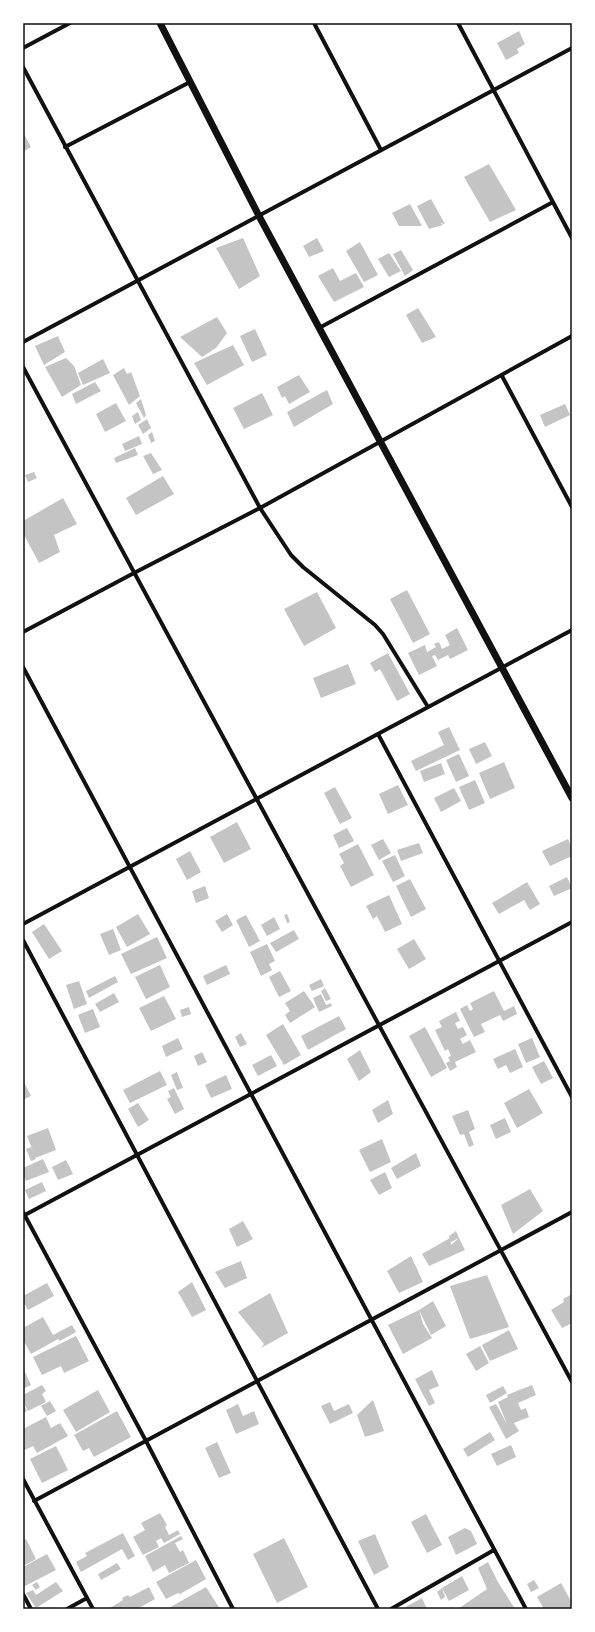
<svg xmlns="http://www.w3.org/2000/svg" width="595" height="1632" font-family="'Source Serif 4',serif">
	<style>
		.building { fill: #c4c4c4 }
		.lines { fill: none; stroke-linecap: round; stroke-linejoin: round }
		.minor { stroke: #111; stroke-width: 4 }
		.tertiary { stroke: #111; stroke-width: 7 }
		.neatline { fill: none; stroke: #111; stroke-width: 1.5 }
	</style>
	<rect width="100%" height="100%" fill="#fff"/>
	<!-- building -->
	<path class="building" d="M519,31L525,44L517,49L519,53L506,60L497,43Z
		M23,134H24L31,147L23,152Z
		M489,164L516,210L490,222L464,177Z
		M431,199L445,224L440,223L443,225L429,229L417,206Z
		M410,204L422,226H399L392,213Z
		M243,238L260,276L239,289L216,248Z
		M317,238L324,251L309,257L303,246Z
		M360,242L378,275L364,282L346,251Z
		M401,250L413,270L405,276L393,254Z
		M389,253L401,271L389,277L378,259Z
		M333,268L340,281L356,273L364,287L334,302L318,276Z
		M418,308L436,337L422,343L406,315Z
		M217,317L227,333L216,348L202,357L180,337Z
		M255,329L267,355L252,362L240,336Z
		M58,336L65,352L44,365L35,346Z
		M233,345L244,365L207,385L194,363Z
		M66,358L74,366L81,385L62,397L45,367Z
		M103,359L110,373L83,385L78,373Z
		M124,368L127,374L131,372L140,396L129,405L113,375Z
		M299,375L310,392L289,404L285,396L282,398L277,387Z
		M95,382L101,391L76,404L72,394Z
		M327,390L333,404L294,427L287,412Z
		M262,393L273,415L244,429L233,408Z
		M141,399L146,415L144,418L136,403Z
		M116,403L126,421L105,432L96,414Z
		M565,404L570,415L545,427L540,415Z
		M138,412L141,420L135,424L132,416Z
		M147,419L151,428L143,434L138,425Z
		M152,432L155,441L151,443L148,435Z
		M139,436L142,444L125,451L122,444Z
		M135,448L138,455L116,463L114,458Z
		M151,453L162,470L153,474L143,456Z
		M34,472L37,478L28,482L25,475Z
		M163,476L174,494L136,515L126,498Z
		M63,498L77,524L54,535L60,552L39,563L23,533V521Z
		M407,590L430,634L413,643L390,599Z
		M317,592L336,628L304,646L284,609Z
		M457,628L468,650L450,659L448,655L438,660L435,655L432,656L437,666L419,675L408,653L425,645L427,652L436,647L434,644L439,642L442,649L450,645L445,635Z
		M388,653L410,694L397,701L380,669L375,672L370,663Z
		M348,664L356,684L321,698L313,678Z
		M449,727L460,750L416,771L411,761L444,745L438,732Z
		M485,742L492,756L476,764L469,749Z
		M459,754L469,776L456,782L446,760Z
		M504,762L515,788L490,799L479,773Z
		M441,763L445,774L424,782L420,771Z
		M475,780L485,803L469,810L459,787Z
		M398,785L408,805L388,814L379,794Z
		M335,787L352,818L340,824L324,793Z
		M454,788L461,801L441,812L434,798Z
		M237,822L251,849L224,863L210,837Z
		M347,828L354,841L339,848L333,835Z
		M383,839L391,853L379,860L371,845Z
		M568,839L572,848V856L550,866L542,851Z
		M419,843L423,853L401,861L397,850Z
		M358,844L374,875L351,887L340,866L344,863L339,854Z
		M190,851L201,872L187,880L176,859Z
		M395,855L405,876L393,882L382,861Z
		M567,877L572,888L554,896L549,886Z
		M410,879L426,909L411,917L396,886Z
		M527,882L540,904L530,910L524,900L499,914L492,903Z
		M205,886L209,898L196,903L192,891Z
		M389,895L402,924L385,932L377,916L373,919L366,906Z
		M138,914L150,934L127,947L116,927Z
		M227,914L233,925L222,932L215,921Z
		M287,914L290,922L287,923L284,915Z
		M246,915L260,941L249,947L236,920Z
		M274,917L280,929L267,936L261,925Z
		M44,924L62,951L49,959L32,932Z
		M113,929L121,950L109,955L100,934Z
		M294,930L299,939L276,952L270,943Z
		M157,937L167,958L131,974L121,954Z
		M414,939L426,959L409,969L397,949Z
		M267,944L275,961L269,964L272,970L261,976L250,952Z
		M160,965L170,987L146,999L135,977Z
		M226,965L230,974L207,985L203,976Z
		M280,971L291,991L279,997L269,977Z
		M115,976L118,982L89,998L86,991Z
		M321,979L324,986L312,991L309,985Z
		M79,981L87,1004L74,1009L66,985Z
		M325,988L331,999L326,1001L321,991Z
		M304,991L315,1007L290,1023L285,1015L290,1011L285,1003Z
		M494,991L504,1011L514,1006L517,1014L503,1021L500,1015L481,1024L485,1032L474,1037L460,1009L467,1005L470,1011L473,1009L470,1003Z
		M114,993L119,1002L100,1012L95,1004Z
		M321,994L326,1005L331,1003L332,1006L319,1012L313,998Z
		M164,996L176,1019L151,1031L139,1008Z
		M189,1007L191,1014L182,1017L180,1010Z
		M93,1009L100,1027L85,1033L78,1015Z
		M456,1012L460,1021L455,1023L458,1029L463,1027L467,1035L460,1039L463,1044L470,1040L476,1052L455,1062L457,1067L450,1071L446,1063L450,1061L448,1057L451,1056L448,1049L445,1051L435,1030L442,1027L439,1021Z
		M339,1016L346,1029L308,1050L301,1036Z
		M283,1024L301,1055L284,1065L266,1035Z
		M425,1027L447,1068L431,1077L409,1036Z
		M241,1033L247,1044L240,1047L235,1037Z
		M178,1038L183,1049L166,1057L162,1046Z
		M532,1038L540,1057L526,1063L518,1044Z
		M515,1049L523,1067L510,1073L506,1065L498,1069L493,1059Z
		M360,1050L371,1072L359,1081L347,1059Z
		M202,1052L207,1062L198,1066L194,1056Z
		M271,1055L277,1066L258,1076L252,1065Z
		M544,1061L553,1078L541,1084L532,1067Z
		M160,1071L167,1085L130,1103L123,1090Z
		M177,1072L183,1088L177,1090L171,1075Z
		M226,1075L232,1089L211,1098L205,1085Z
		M23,1080L31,1096L23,1100Z
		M174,1088L184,1109L175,1114L167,1099L171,1097L168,1091Z
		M529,1089L543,1113L517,1128L504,1103Z
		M388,1100L393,1114L378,1123L372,1110Z
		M138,1103L149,1120L138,1127L128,1109Z
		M468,1110L475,1129L469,1132L474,1145L469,1147L464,1134L460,1135L452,1116Z
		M505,1118L511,1132L496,1139L490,1125Z
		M48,1128L56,1150L35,1158L36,1159L31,1161L26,1149L31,1147L33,1151L27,1136Z
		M382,1139L391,1162L370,1172L359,1150Z
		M416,1153L421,1166L397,1179L391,1168Z
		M43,1159L49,1172L26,1181L23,1174V1168Z
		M66,1160L73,1174L58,1180L52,1167Z
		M385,1172L392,1188L379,1195L370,1180Z
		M42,1182L46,1191L29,1199L25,1190Z
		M530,1189L543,1211L513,1234L501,1205Z
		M243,1221L253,1239L237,1247L229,1229Z
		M456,1231L459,1238L465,1250L429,1266L422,1254L450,1238L451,1245L459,1238L451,1242L449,1237V1236Z
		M411,1256L423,1282L399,1293L387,1271Z
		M241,1261L247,1278L225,1288L215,1272Z
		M487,1275L509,1327L470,1339L450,1286Z
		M192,1282L206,1310L192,1317L178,1292Z
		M47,1283L54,1296L28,1310L23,1301V1296Z
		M270,1293L288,1333L261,1348L264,1344L238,1312Z
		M572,1294V1323L562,1328L551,1310L564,1302L563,1299Z
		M433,1301L446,1326L431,1335L419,1310Z
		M419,1310L423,1324L432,1338L403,1354L388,1325Z
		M43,1317L53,1335L72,1325L76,1332L60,1341L58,1339L31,1354L23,1340V1328Z
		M509,1330L518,1349L490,1361L482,1345Z
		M76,1336L89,1361L64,1373L61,1366L42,1375L33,1357Z
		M480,1346L489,1363L476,1371L466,1354Z
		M23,1368L31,1385L23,1389Z
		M432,1370L439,1386L429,1390L435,1403L429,1406L415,1379Z
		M42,1385L46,1391L42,1394L46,1402L28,1411L23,1402V1395Z
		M532,1385L536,1395L518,1403L521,1410L526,1408L529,1417L514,1423L519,1431L506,1439L489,1407L496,1404L507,1424L498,1402L508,1397L507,1395Z
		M503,1386L507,1393L490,1403L486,1395Z
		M98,1390L110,1412L76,1432L63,1410Z
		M373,1400L384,1431L365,1437L357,1415Z
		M50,1401L56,1411L47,1416L41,1406Z
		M330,1402L334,1411L349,1404L353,1413L330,1424L321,1406Z
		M23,1404L27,1411L23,1413Z
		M238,1404L243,1416L254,1411L259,1424L236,1434L226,1410Z
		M117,1411L131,1437L94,1457L89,1448L83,1451L74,1435Z
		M46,1417L51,1428L60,1423L68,1436L37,1453L33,1446L25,1450L23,1447V1429Z
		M490,1432L495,1440L468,1457L463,1449Z
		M217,1442L231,1473L219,1478L205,1448Z
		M511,1445L516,1457L497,1466L491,1454Z
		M56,1446L68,1470L42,1483L30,1459Z
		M160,1513L167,1525L165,1527L169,1535L178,1530L180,1534L164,1543L161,1538L156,1541L159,1547L143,1555L133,1537L145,1530L141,1523Z
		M426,1514L442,1545L427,1553L411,1522Z
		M465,1528L471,1531L477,1544L456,1555L448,1537Z
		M123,1533L135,1556L128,1560L122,1549L81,1572L76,1562L87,1556L85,1553Z
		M375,1534L389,1567L374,1575L358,1541Z
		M181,1536L183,1539L175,1543L180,1552L183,1550L189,1563L169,1573L165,1565L153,1572L145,1556Z
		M284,1538L308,1587L277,1603L253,1554Z
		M26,1539L36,1559L23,1566V1541Z
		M47,1554L56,1570L23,1587V1567Z
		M196,1560L206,1579L180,1594L178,1593L166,1599L156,1582Z
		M488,1562L498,1582L515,1609H458L487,1589L478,1568Z
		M117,1563L121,1569L101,1580L98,1574Z
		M462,1576L469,1590L449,1601L442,1588Z
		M534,1580L539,1588L531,1592L527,1584Z
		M37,1582L40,1587L36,1590L32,1585Z
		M56,1582L63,1591L36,1608L26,1593L33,1590L36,1595Z
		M561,1583L572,1603V1609H544L537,1597Z
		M149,1587L155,1599L137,1609H110V1608L123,1600L122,1598L128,1595L130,1597Z
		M206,1587L220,1609H167Z
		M442,1588L445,1597L441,1600L437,1592Z
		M422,1598L427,1609H402Z"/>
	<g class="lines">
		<!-- minor -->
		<path class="minor" d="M314,23L381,150
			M458,23L572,238
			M23,48L70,23
			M23,67L260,508L291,555L303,567L375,625L383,634L428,707
			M65,147L190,82
			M319,328L553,202
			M23,342L572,48
			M23,367L572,1382
			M502,376L572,507
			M23,632L134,573L260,508L572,336
			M23,667L526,1609
			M378,734L572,1097
			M23,924L572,630
			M23,940L378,1609
			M23,1212L146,1441L233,1609
			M23,1216L572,922
			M23,1479L93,1609
			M34,1501L572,1212
			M23,1594L31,1609
			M67,1609L87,1598
			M391,1609L494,1550"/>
		<!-- tertiary -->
		<path class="tertiary" d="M160,23L259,216L572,798"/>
	</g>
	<!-- border -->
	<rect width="595" height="1632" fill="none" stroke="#ffffff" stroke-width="48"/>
	<rect x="24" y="24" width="547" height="1584" class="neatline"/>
</svg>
